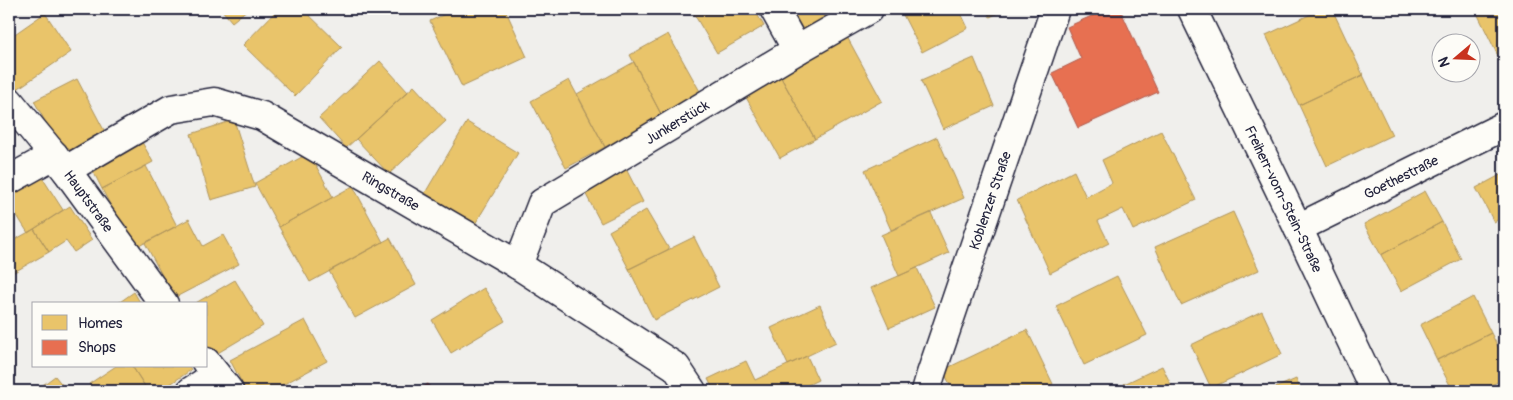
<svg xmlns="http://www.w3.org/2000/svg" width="1513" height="400" font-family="Pangolin,sans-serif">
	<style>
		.homes { fill: #e9c46a; stroke: #ad935c }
		.shops { fill: #e76f51; stroke: #ac584a }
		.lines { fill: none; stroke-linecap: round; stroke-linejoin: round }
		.minor-casing { stroke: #22223b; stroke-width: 31 }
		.minor { stroke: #fdfcf7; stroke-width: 28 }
		.labels { text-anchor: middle; stroke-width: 5; stroke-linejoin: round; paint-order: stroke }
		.street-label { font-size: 14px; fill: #22223b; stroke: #fdfcf7 }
	</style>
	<rect width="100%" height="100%" fill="#f0efec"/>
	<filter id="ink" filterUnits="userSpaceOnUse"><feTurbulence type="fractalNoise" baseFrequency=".02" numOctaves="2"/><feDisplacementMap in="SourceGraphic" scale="10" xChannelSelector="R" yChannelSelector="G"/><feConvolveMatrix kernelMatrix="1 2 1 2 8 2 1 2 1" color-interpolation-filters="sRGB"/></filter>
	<g filter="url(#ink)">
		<!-- homes -->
		<path class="homes" d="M221,9H248L232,22Z
			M278,9H303L342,47L295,96L243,45Z
			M456,9H505L527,57L462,87L430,21Z
			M691,9H754L764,26L717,53Z
			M791,9H847L805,33Z
			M900,9H959L968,28L922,52Z
			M986,9H1006L990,17Z
			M1322,9H1332L1363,75L1299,105L1266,35Z
			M1475,9H1504V60L1501,62Z
			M45,13L71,52L13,92L9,87V38Z
			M668,34L702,95L662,116L630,55Z
			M846,35L882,101L815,139L778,72Z
			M974,58L994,106L943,129L921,81Z
			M380,61L408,92L346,148L319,118Z
			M634,62L662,116L605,147L577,94Z
			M778,72L815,139L780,158L743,92Z
			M1363,75L1392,135L1327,166L1299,105Z
			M77,79L105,132L63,154L34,101Z
			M569,80L605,147L566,168L531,101Z
			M414,86L446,121L389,174L356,139Z
			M234,120L255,187L211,200L191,134Z
			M467,122L518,153L475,224L425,193Z
			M1161,131L1196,200L1133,230L1123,209L1098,221L1109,243L1050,273L1017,200L1074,171L1086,197L1112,183L1102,160Z
			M138,135L153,162L102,189L88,161Z
			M937,137L964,198L891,230L865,170Z
			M309,153L333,197L279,227L255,183Z
			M624,165L643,202L601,223L582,187Z
			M146,166L177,226L133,249L102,189Z
			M36,168L63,210L28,233L9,203V186Z
			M1504,173V217L1494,222L1476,188Z
			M353,186L383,242L310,282L279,227Z
			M1425,191L1442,222L1381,255L1364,224Z
			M70,206L92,240L74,252L66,241L49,252L34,229Z
			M646,210L669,249L629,269L609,231Z
			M1233,212L1259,270L1181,305L1155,247Z
			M931,213L949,253L899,276L881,235Z
			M189,219L203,246L223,235L239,264L174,298L145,243Z
			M1442,222L1461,259L1401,291L1381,255Z
			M34,229L49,252L9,275V243Z
			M694,237L719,287L654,320L629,269Z
			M390,238L416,285L355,318L329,271Z
			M917,268L935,307L889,328L871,288Z
			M1117,276L1147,335L1084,365L1056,306Z
			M235,280L263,326L211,357L206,349V304H194Z
			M484,288L505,321L451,353L432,320Z
			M134,292L141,304H117Z
			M1473,297L1491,333L1437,360L1420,325Z
			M820,305L836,342L788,365L771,328Z
			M1262,311L1282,354L1211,388L1191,345Z
			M305,320L327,361L271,391H246L230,360Z
			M1027,330L1053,384L1037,391H953L943,370Z
			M1491,333L1504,359V379L1479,391H1453L1437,360Z
			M807,356L818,380L795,391H714L708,379L746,361L755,380Z
			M116,366H132L148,391H94L89,384Z
			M132,366H189L191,370L160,391H148Z
			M1162,366L1174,391H1128L1124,384Z
			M55,376L67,391H35Z
			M1296,379L1301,391H1268Z
			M311,384L315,391H297Z"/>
		<!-- shops -->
		<path class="shops" d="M1107,9H1120L1158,92L1078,128L1052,73L1081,59L1067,27Z
			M428,384L432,391H416Z"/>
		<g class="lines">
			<!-- minor casing -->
			<g class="minor-casing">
				<g id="minor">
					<path d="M774,9L797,50"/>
					<path id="s1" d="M1192,9L1298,228L1375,391"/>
					<path id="s2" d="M9,101L66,170L164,304"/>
					<path id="s3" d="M66,170L171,109L214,102L262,116L518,265L676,367L692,391"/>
					<path d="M9,180L54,155"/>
					<path id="s4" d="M1298,228L1504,126"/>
					<path id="s5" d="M518,265L542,203L797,50L869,9"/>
					<path d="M206,362L229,391"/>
					<path d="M191,391L216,375"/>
					<path id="s6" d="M926,391L931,374L1055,9"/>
				</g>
			</g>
			<!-- minor -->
			<use href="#minor" class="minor"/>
		</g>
	</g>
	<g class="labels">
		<!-- street labels -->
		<g class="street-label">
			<text dy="5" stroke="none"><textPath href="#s5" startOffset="224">Junkerstück</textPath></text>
			<text dy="5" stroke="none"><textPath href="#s4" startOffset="115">Goethestraße</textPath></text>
			<text dy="5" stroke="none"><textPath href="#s3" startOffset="364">Ringstraße</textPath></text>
			<text dy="5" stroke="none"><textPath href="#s6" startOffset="201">Koblenzer Straße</textPath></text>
			<text dy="5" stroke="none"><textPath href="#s1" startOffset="211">Freiherr-vom-Stein-Straße</textPath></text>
			<text dy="5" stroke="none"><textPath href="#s2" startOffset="128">Hauptstraße</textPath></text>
		</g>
	</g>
	<!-- margin -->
	<rect width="1513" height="400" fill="none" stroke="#fdfcf7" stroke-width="30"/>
	<rect x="15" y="15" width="1483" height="370" fill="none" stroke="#22223b" stroke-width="2" filter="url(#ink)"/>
	<!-- legend -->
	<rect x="32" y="302" width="175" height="65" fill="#fdfcf7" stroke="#a5a5ac"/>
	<rect x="42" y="315" width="25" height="15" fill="#e9c46a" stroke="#a5a5ac"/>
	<text x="78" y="328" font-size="15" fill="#22223b">Homes</text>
	<rect x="42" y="340" width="25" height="15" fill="#e76f51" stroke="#a5a5ac"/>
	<text x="78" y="352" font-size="15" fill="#22223b">Shops</text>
	<!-- north arrow -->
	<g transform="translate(1456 58) rotate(251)"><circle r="24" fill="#fdfcf7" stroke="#a5a5ac"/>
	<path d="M0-4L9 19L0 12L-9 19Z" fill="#c8321e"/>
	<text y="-8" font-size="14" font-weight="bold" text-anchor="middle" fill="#22223b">N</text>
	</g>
</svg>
